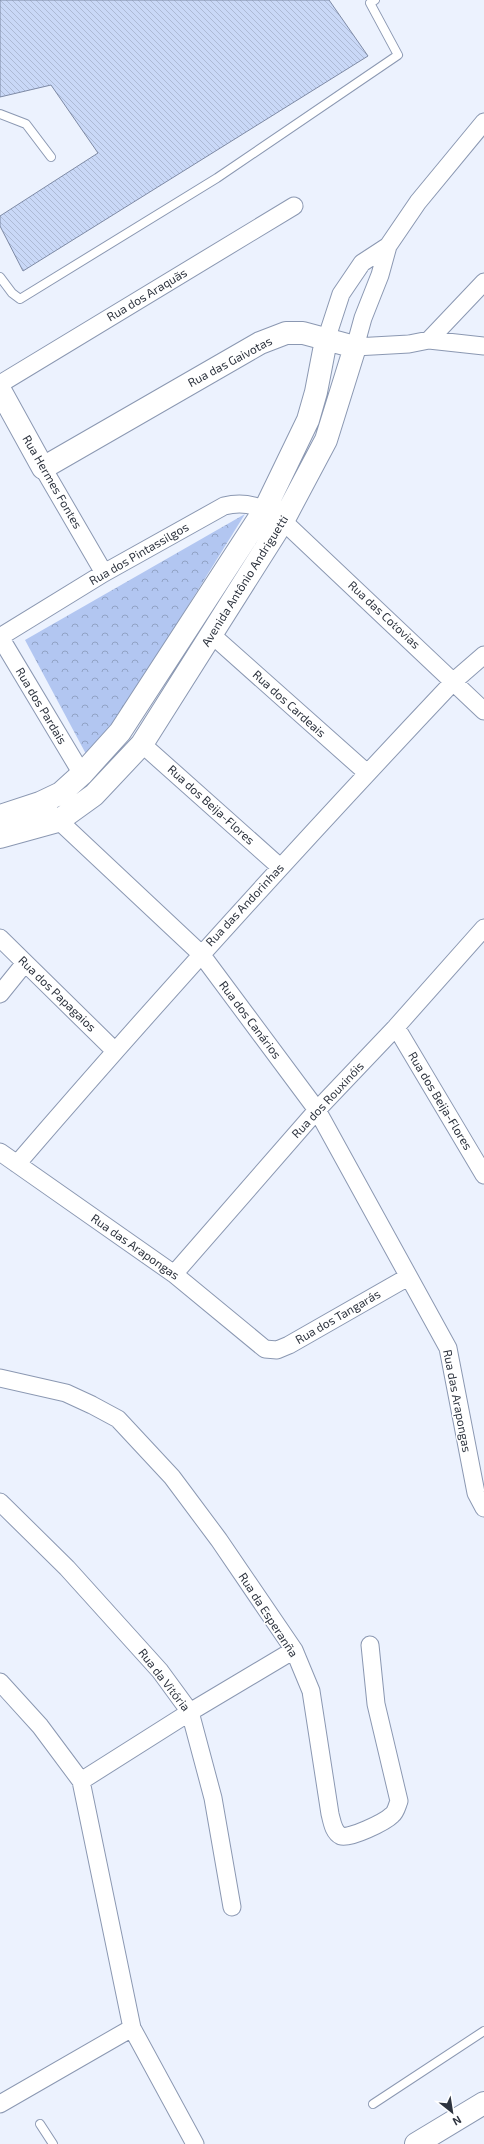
<svg xmlns="http://www.w3.org/2000/svg" width="484" height="2144" font-family="'Exo 2',sans-serif">
	<style>
		.park { fill: url(#park-crowns) }
		.building { fill: url(#building-back-hatch); stroke: #7e8aa5 }
		.lines { fill: none; stroke-linecap: round; stroke-linejoin: round }
		.lane-casing { stroke: #8b98b2; stroke-width: 10 }
		.street-casing { stroke: #8b98b2; stroke-width: 19 }
		.secondary-casing { stroke: #8b98b2; stroke-width: 24 }
		.lane { stroke: #fff; stroke-width: 8 }
		.street { stroke: #fff; stroke-width: 17 }
		.secondary { stroke: #fff; stroke-width: 22 }
		.labels { text-anchor: middle; stroke-width: 3; stroke-linejoin: round; paint-order: stroke }
		.street-label { font-size: 12px; fill: #2e343f; stroke: #fff }
	</style>
	<defs>
		<pattern id="park-crowns" width="20" height="18" patternUnits="userSpaceOnUse"><rect width="20" height="18" fill="#b2c6f1"/><path d="M2 6a3 3 0 1 1 6 0M12 15a3 3 0 1 1 6 0" fill="none" stroke="#91a2c5"/></pattern>
		<pattern id="building-back-hatch" width="6" height="6" patternUnits="userSpaceOnUse"><rect width="6" height="6" fill="#c9d8f7"/><path d="M-1 5l2 2M0 0l6 6M5-1l2 2" fill="none" stroke="#adbad5"/></pattern>
	</defs>
	<rect width="100%" height="100%" fill="#ecf2fe"/>
	<!-- park -->
	<path class="park" d="M245,514L106,738L86,754L25,640Z"/>
	<!-- building -->
	<path class="building" d="M0,0H329L368,56L23,271L0,226V216L98,153L51,85L0,97Z"/>
	<g class="lines">
		<!-- lane casing -->
		<g class="lane-casing">
			<path id="lane" d="M0,114L26,124L51,157
				M0,277L12,293L20,299L217,178L398,55L370,3L375,0
				M373,2104L484,2031
				M40,2124L53,2144"/>
		</g>
		<!-- street casing -->
		<g class="street-casing">
			<path id="street" d="M484,122L418,202L388,246L380,275L363,318L355,347L409,344L429,340L484,346
				M326,340L341,294L362,263L388,246
				M429,340L484,282
				M0,384L294,206
				M43,468L104,573
				M212,635L367,773
				M0,637L104,573L224,506C248,500 264,508 283,521L484,711
				M0,637L82,774
				M142,744L280,867
				M40,803L201,954L317,1110L448,1348L476,1493L484,1508
				M0,938L115,1051
				M0,994L25,963
				M396,1027L484,1175
				M0,1152L174,1274L265,1349L277,1350L289,1345L408,1277
				M17,1164C159,999 305,839 454,681L484,655
				M174,1274L317,1110L396,1027L484,928
				M0,1378L66,1393L92,1405L118,1419L172,1477L219,1540L294,1650L311,1691L330,1814C332,1821 333,1832 341,1836C350,1839 385,1822 392,1815C396,1812 397,1806 399,1801L376,1704L370,1645
				M0,1502L67,1568L160,1671L190,1712L213,1798L232,1907
				M0,1682L40,1726L81,1781L132,2028L195,2144
				M81,1781L190,1712L294,1650
				M0,2104L132,2028"/>
		</g>
		<!-- secondary casing -->
		<g class="secondary-casing">
			<path id="secondary" d="M0,390L43,468L260,343L286,333H303L355,347L326,440L283,521L142,744L94,795L58,821L0,837
				M0,816L40,803L61,793L82,774L120,732L265,509L308,420L316,392L326,340
				M416,2144L484,2103"/>
		</g>
		<!-- lane -->
		<use href="#lane" class="lane"/>
		<!-- street -->
		<use href="#street" class="street"/>
		<!-- secondary -->
		<use href="#secondary" class="secondary"/>
	</g>
	<g class="labels">
		<!-- street labels -->
		<g class="street-label">
			<text transform="translate(147 295) rotate(-31)" y="4">Rua dos Araquãs</text>
			<text transform="translate(230 362) rotate(-28)" y="4">Rua das Gaivotas</text>
			<text transform="translate(52 482) rotate(60)" y="4">Rua Hermes Fontes</text>
			<text transform="translate(139 554) rotate(-30)" y="4">Rua dos Pintassilgos</text>
			<text transform="translate(245 581) rotate(-58)" y="4">Avenida Antônio Andriguetti</text>
			<text transform="translate(384 615) rotate(43)" y="4">Rua das Cotovias</text>
			<text transform="translate(289 704) rotate(42)" y="4">Rua dos Cardeais</text>
			<text transform="translate(41 706) rotate(59)" y="4">Rua dos Pardais</text>
			<text transform="translate(211 805) rotate(42)" y="4">Rua dos Beija-Flores</text>
			<text transform="translate(245 905) rotate(-47)" y="4">Rua das Andorinhas</text>
			<text transform="translate(57 994) rotate(44)" y="4">Rua dos Papagaios</text>
			<text transform="translate(250 1020) rotate(53)" y="4">Rua dos Canários</text>
			<text transform="translate(328 1100) rotate(-47)" y="4">Rua dos Rouxinóis</text>
			<text transform="translate(440 1101) rotate(59)" y="4">Rua dos Beija-Flores</text>
			<text transform="translate(135 1247) rotate(35)" y="4">Rua das Arapongas</text>
			<text transform="translate(338 1317) rotate(-30)" y="4">Rua dos Tangarás</text>
			<text transform="translate(457 1401) rotate(79)" y="4">Rua das Arapongas</text>
			<text transform="translate(268 1615) rotate(57)" y="4">Rua da Esperanña</text>
			<text transform="translate(164 1680) rotate(52)" y="4">Rua da Vitória</text>
		</g>
	</g>
	<!-- north arrow -->
	<g transform="translate(452 2112) rotate(150)" stroke="#ffffff" stroke-width="3" paint-order="stroke">
	<path d="M0-3L7 15L0 10L-7 15Z" fill="#2e343f"/>
	<text y="-6" font-size="11" font-weight="bold" text-anchor="middle" fill="#2e343f">N</text>
	</g>
</svg>
